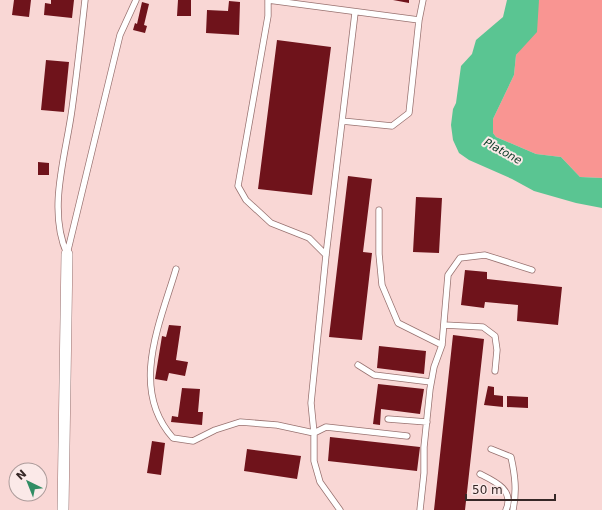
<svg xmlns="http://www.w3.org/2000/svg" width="602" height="510" font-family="'DejaVu Sans',sans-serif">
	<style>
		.green { fill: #f99592 }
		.water { fill: #5ac592 }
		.building { fill: #6f131b }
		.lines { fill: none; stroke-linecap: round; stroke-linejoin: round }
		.service-casing { stroke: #987270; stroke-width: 7 }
		.minor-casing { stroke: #987270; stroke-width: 12 }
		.service { stroke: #fff; stroke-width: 5.5 }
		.minor { stroke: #fff; stroke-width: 11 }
		.labels { text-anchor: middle; stroke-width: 4; stroke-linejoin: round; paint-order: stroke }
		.water-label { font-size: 11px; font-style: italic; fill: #083824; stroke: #fbe9e8 }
	</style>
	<rect width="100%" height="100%" fill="#f9d7d5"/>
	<!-- green -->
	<path class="green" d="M539,0H602V178L580,177L561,157L536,154L496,137L493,133V119L514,75L516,55L520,50Z"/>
	<!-- water -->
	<path class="water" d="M507,0H539L537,32L516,55L514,75L493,119V133L496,137L536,154L561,157L580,177L602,178V208L576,203L534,191L512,179L469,160L459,153L453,140L451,125L453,109L456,103L461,66L472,54L476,40L503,17Z"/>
	<!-- building -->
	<path class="building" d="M14,0H31L29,17L12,15Z
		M51,0H74L72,18L44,15L45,3L51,4Z
		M178,0H191V16H177Z
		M393,0H409V3Z
		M229,1L240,2L239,35L206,33L207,10L228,11Z
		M142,2L149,4L144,25L147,26L145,33L133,30L135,23L137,24Z
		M277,40L331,47L312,195L258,189Z
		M46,60L69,62L64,112L41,110Z
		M38,162L49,163V175H38Z
		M348,176L372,179L363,252L372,253L362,340L329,337Z
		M416,197L442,198L439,253L413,252Z
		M465,270L487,272V279L562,287L558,325L517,321L518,305L485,302L484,308L461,305Z
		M169,325L181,326L176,360L188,362L185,376L169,373L167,381L155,379L162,336L166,337Z
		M453,335L484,339L465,510H434Z
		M379,346L426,351L424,374L377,368Z
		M378,384L424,389L420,414L381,409L380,425L373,424Z
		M488,386L494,387V395L503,396V407L484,405Z
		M182,388L200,389L198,412H203L202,425L171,422L172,416L178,417Z
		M507,396L528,397V408L507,407Z
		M330,437L420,447L417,471L328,461Z
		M152,441L165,443L161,475L147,473Z
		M247,449L301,456L297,479L244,471Z"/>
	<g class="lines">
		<!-- service casing -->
		<g class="service-casing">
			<path id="service" d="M342,121L392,126L409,113L419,20L423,0
				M379,210V254L382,285L398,323L442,345
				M67,254L120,35L136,0
				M67,254C47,209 66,155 72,109C77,73 81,36 85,0
				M326,255L309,238L271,223L246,200L238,186L268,16V0L419,20
				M176,269C160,323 129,389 173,438L193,441L215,430L240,422L277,425L314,433L326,427L407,436
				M444,325L483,327L495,336L497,350L495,371
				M358,365L374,375L431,382
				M388,419L427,422
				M491,449L511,457C515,475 517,491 513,510
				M480,474C494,481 515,490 506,510
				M340,510L320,482L314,461V433L311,403L326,255L355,13
				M420,510L424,473V447L430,389L434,367L442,345L448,275L460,258L485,255L532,270"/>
		</g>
		<!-- minor casing -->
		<g class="minor-casing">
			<path id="minor" d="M63,510L67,254"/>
		</g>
		<!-- service -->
		<use href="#service" class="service"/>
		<!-- minor -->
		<use href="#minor" class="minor"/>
	</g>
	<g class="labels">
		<!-- water labels -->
		<g class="water-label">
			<text transform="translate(503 151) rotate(29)" y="4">Platone</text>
		</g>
	</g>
	<!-- north arrow -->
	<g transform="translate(28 482) rotate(317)"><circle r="19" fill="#fbe9e8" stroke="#ac9b9a"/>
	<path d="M0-3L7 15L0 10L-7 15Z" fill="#318d64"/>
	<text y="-6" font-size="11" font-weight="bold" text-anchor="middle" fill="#362726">N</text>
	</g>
	<!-- scale -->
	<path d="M466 494v6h89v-6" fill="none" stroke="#362726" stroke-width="2"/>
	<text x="472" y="494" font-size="12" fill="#362726" stroke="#fbe9e8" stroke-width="3" paint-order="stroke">50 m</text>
</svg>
